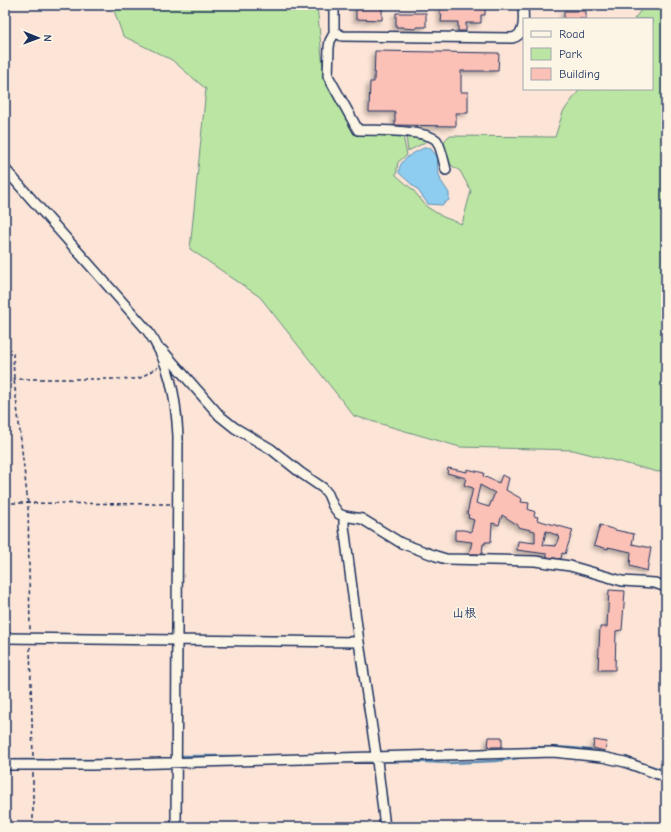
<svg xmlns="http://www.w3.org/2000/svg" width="671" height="832" font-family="'Comic Neue','Klee One',sans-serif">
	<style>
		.green { fill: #bbe5a2; stroke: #6b8a80 }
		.water { fill: #8ecdef; stroke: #608eb5 }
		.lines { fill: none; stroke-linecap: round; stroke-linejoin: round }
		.stream { stroke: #608eb5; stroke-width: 2.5 }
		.building { fill: #fcc1b6; stroke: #1b2f5e; fill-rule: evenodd; filter: url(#shadow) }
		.minor-casing { stroke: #1b2f5e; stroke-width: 12 }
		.path { stroke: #1b2f5e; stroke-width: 1.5; stroke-dasharray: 4 3; stroke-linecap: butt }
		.minor { stroke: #fcf5e5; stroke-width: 9 }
		.labels { text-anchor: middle; stroke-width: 3; stroke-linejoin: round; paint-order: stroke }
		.neighbourhood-label { font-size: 12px; font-weight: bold; fill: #1b2f5e; stroke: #fcf5e5 }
	</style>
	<defs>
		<filter id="shadow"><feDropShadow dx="-3" dy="3" stdDeviation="2" flood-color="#0004"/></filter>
	</defs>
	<rect width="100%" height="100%" fill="#fce5d7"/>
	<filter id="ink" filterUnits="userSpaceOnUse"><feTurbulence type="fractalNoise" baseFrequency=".025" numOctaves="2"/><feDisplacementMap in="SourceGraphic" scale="8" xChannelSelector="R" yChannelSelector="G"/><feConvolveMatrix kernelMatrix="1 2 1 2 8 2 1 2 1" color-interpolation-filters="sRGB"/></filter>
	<g filter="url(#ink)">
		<!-- green -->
		<path class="green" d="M112,5H317L324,78L356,133L403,136L407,155L398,162L396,175L413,190L427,207L443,217L462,224L471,191L460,171L451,165L442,143L449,136L555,137L563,112L580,89H652V19H634L645,5H666V471L658,472L573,450L460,447L354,416L260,297L190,249L206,89L172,60L123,36Z
			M406,136L429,139L422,144L408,151Z"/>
		<!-- water -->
		<path class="water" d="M424,148H430L437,156L438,171L441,181L449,193V200L442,205L428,204L417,189L399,173C398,160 413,153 424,148Z"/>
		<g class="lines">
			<!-- stream -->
			<path class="stream" d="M532,748V747C561,747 588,747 616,756
				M181,756H260
				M5,760H126
				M355,762L402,761L449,763L495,761L526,757
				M644,764L666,771"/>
		</g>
		<!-- building -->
		<path class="building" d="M356,5H382V20L356,19Z
			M440,5H485V15H481V23H466V31H458V22H441L442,14H440Z
			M564,11H586V19H564Z
			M396,13H426V27H416V29L403,28V27H396Z
			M375,51L499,53L498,71H461V92H468V113H456V126L395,125V112H369L370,82H374Z
			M448,468L467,472V469L484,473L483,476L499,483L502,475L509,478L506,490L522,499L521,502L529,503L528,509L535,512L534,516L538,517L537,520L573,530L565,554L562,553L561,559L547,557V554L517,550L518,541L535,543V531L518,527V525L502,515L499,525L492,523L491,542H485V544H483L482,554H469L472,542L455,540V530H464L471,532L474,520L468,518L469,515L467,514L473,488L464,485L466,478L447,473ZM480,485L495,493L489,507L476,503ZM546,531L559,536L556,546L543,545Z
			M600,525L615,530L634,534L632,544L651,548L647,571L630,566L631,552L608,547V549L594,545Z
			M609,590L625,591L622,630L616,631L615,670H598L600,627H607Z
			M489,737H502V747H488Z
			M594,740L607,742L605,751L593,748Z"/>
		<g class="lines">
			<!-- minor casing -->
			<g class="minor-casing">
				<path id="minor" d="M334,5V29L335,32L342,36L512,38C527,35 523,17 523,5
					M335,32L330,41L329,47L328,76L358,130C372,130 429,130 437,141C441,147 444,162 446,170
					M5,169L147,330C170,361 176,398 178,436L176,827
					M162,350L220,416L235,428L271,449L301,473L323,488L328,494L333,506L339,514L344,516L362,519L401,543L436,556L446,559L535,561L570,566L622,581L655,583L666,587
					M344,516V526L359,642L377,761L385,827
					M5,638L359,642
					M5,765H92L553,752L602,757L625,762L666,777"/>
			</g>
			<!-- path -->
			<path class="path" d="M13,353L14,379L28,504L30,631
				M5,379H134L140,378L158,367
				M5,503L171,504
				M30,647L33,757
				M33,773V827"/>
			<!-- minor -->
			<use href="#minor" class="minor"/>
		</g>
	</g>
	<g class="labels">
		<!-- neighbourhood labels -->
		<g class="neighbourhood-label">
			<text x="464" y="617">山根</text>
		</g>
	</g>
	<!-- margin -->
	<rect width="671" height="832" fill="none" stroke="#fcf5e5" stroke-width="20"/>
	<rect x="10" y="10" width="651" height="812" fill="none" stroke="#1b2f5e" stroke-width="1.5" filter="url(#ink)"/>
	<!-- legend -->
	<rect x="523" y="18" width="130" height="72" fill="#fcf5e5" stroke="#a2a6af"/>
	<rect x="531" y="31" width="20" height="6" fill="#fcf5e5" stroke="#a2a6af"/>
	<text x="559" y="38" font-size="12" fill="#1b2f5e">Road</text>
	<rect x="531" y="48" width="20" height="12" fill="#bbe5a2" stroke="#a2a6af"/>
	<text x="559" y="58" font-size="12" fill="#1b2f5e">Park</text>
	<rect x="531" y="68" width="20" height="12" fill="#fcc1b6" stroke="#a2a6af"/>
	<text x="559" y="78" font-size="12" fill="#1b2f5e">Building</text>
	<!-- north arrow -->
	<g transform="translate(38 38) rotate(91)" stroke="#fcf5e5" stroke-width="3" paint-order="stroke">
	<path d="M0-3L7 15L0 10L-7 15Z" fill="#1b2f5e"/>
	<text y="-6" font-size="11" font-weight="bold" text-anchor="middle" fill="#1b2f5e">N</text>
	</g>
</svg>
